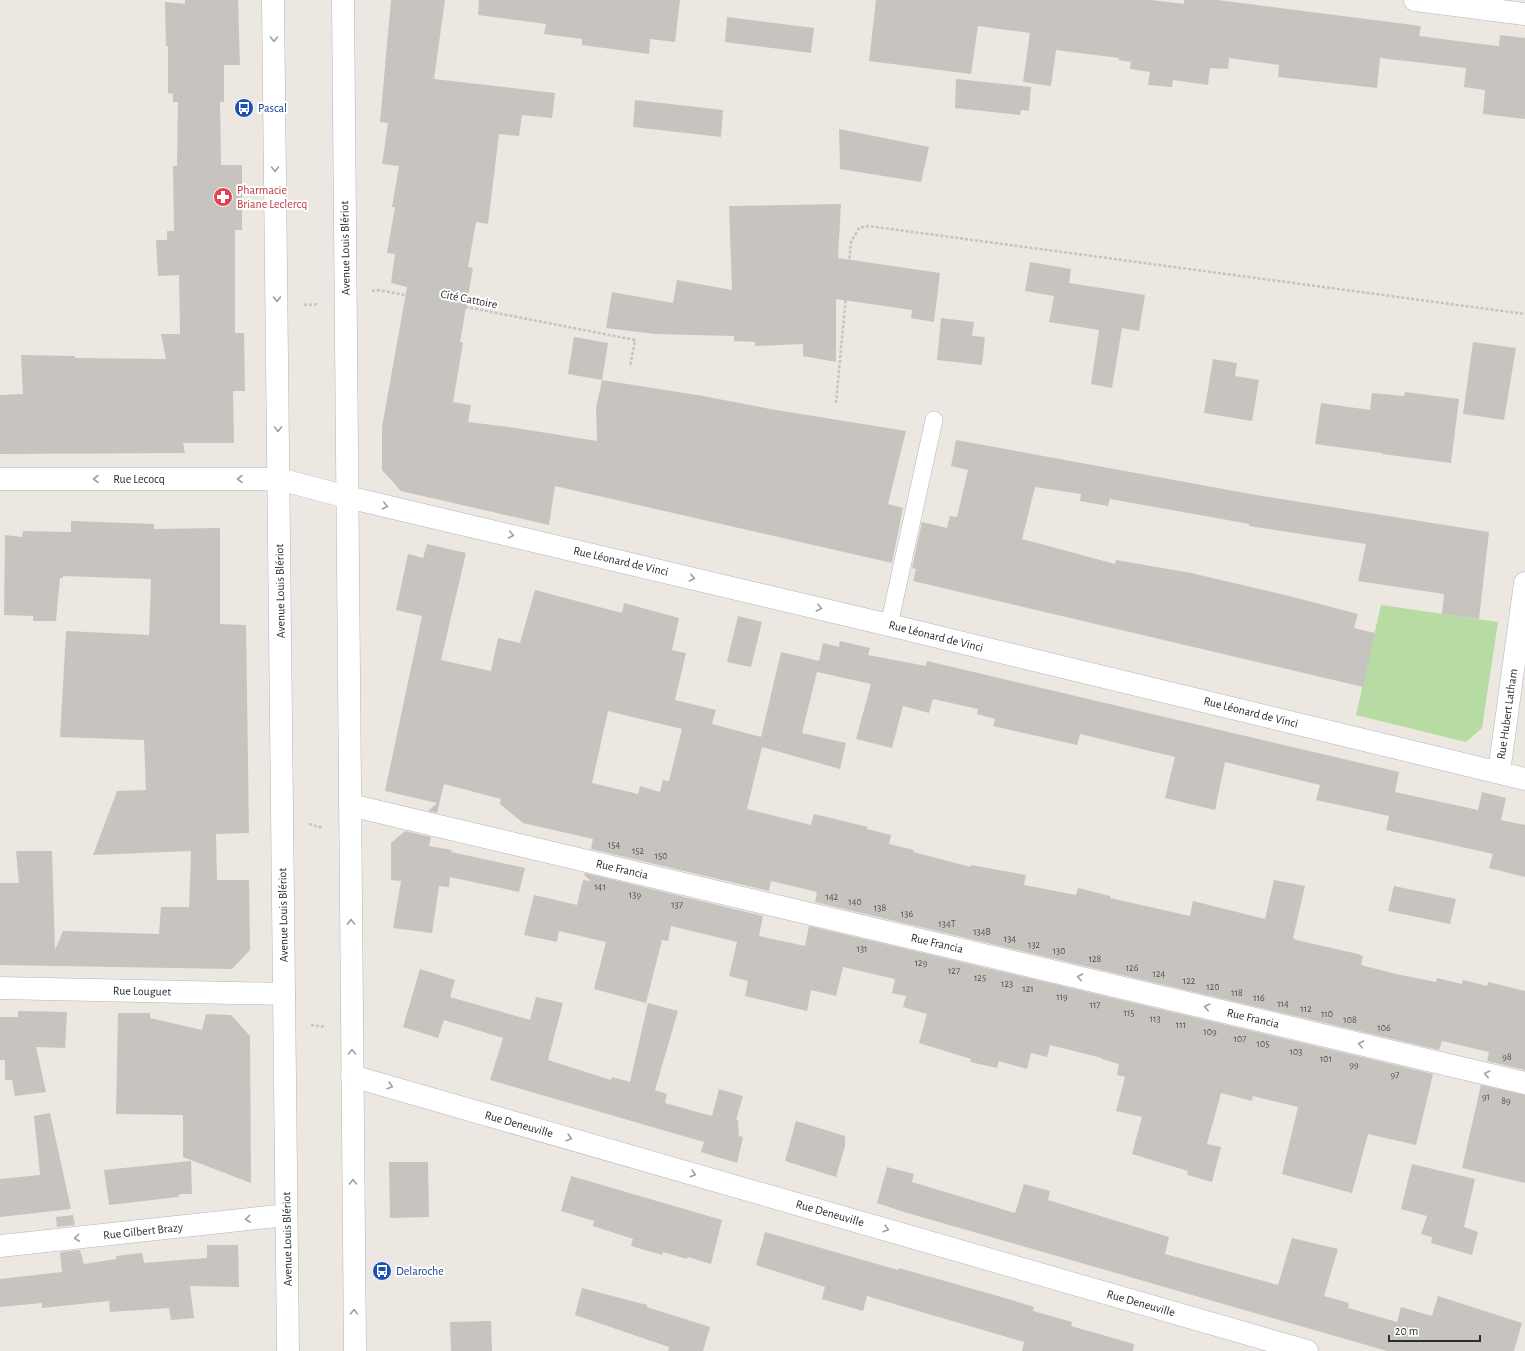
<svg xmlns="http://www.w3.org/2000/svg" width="1525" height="1351" font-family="'Alegreya Sans',sans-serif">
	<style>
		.green { fill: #b6dba3 }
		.building { fill: #c7c3bf; fill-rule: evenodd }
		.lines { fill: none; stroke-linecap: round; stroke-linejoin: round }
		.lane-casing { stroke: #b3b5be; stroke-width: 18 }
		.street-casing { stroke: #b3b5be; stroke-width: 23 }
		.secondary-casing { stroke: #b3b5be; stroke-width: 23 }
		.path { stroke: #c4c4c4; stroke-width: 2.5; stroke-dasharray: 3 2; stroke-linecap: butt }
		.lane { stroke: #fff; stroke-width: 17 }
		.street { stroke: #fff; stroke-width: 22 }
		.secondary { stroke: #fff; stroke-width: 22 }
		.oneway { stroke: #a0a0a0 }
		.labels { text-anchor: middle; stroke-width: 4; stroke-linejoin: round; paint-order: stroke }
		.number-label { font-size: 10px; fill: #535251 }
		.transit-label { font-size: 12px; fill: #164399; stroke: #fff; text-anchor: start }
		.health-label { font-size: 12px; fill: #be3a42; stroke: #fff; text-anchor: start }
		.street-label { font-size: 12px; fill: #2c2c2c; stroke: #fff }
	</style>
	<rect width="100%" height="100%" fill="#ece7e0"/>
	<!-- green -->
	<path class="green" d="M1381,605L1498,622L1482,728L1466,742L1356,715Z"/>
	<!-- building -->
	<path class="building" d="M185,0H238L240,65H224V102H220L221,165H242V230H235V333H244L245,391H233L234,443H183L185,453L0,454V395L23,394L21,355L75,356V358L166,359L161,334H180L179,275L158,276L156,240H167V231H174L173,166H177L178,102H173V94L168,93V46H166L165,2L185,4Z
		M391,0H445L434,79L555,93L552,118L522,115L519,136L499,134L488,224L476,222L468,267L473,268L460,342L463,343L453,402L471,405L468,422L509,427L597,441L596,408L602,380L703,396L770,409L906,431L888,504L903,508L892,563L555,486L549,525L401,491L382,470V427L407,287L391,283L395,254L387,253L395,207H392L399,166L382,164L388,123L380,122Z
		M479,0H680L675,42L650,39L649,54L582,45V39L544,34L546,24L478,15Z
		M876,0H1151L1184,4V0H1218L1421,26L1419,36L1481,44L1499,46L1500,35L1525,38V119L1483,114L1485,90L1464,87L1466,68L1380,58L1377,88L1278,77L1279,65L1229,58L1228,69L1210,68L1208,85L1173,80L1172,87L1148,85L1150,72L1130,69L1131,62L1118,60L1119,58L1056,50L1051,86L1023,82L1030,33L978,26L971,74L869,61Z
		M727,17L814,28L811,53L725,42Z
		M956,79L1031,87L1029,111L1021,110L1020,115L955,108Z
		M635,100L723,110L721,137L633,127Z
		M839,129L929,147L921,182L840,169Z
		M841,204L838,258L940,273L934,322L911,318L912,310L836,299V362L803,356V344L755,346V342L734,341V336L655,334L606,328L612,292L673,303L677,280L732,290L729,206Z
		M1030,262L1071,269L1069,283L1145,295L1139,331L1122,328L1112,388L1091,384L1099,330L1049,322L1054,296L1025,291Z
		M941,318L974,322L972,336L985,337L982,365L937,360Z
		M574,337L608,343L602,380L568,374Z
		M1473,342L1516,348L1504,420L1463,414Z
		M1213,359L1237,363L1235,376L1259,380L1252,421L1204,413Z
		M1405,392L1459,399L1451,463L1382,454V453L1315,444L1321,403L1370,410L1372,393L1404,396Z
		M956,440L1256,495L1489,532L1479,619L1442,614L1444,594L1358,581L1366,544L1249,526V524L1222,519L1110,499L1108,506L1080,501L1081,494L1035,487L1022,539L1115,564L1116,560L1191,573L1293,597L1358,614L1354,628L1375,633L1363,687L913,581L916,569L912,568L922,522L947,528L950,516L957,517L968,470L951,466Z
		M71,521L154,524V529L220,528V624L246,625L249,833L216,834L217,880H249L250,950L232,969L0,965V883H19L16,851H52L55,950L63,931L159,934L161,907H189L191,851L93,855L117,791L146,790L144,740L60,737L66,631L149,635L151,579L63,576V578H60L56,621H33V616L4,615L5,535L22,537L23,531L71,532Z
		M427,544L466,553L441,660L491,671L498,638L520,643L535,590L622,613L624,603L679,618L672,650L686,653L675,700L716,710L712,724L761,737L781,652L819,661L823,643L839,647L840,641L870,648L868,655L926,666L927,661L1399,772L1395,792L1478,810L1482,792L1506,798L1501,820L1525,825V877L1489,868L1493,854L1386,830L1389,816L1316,800L1320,785L1225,762L1215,810L1165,798L1175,757L1080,734L1077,745L993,726L995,719L977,714L978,709L933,699L929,713L903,706L892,748L856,739L871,684L817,672L802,733L846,743L840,769L762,747L747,809L811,825L814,814L868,827L867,829L891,835L889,844L914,850L913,852L971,867V865L1026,875L1024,885L1076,895L1078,888L1110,896V898L1190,916L1193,901L1265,919L1274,880L1305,886L1293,938L1296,940L1358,954L1363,956L1361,965L1396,974L1436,982L1437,978L1462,984L1463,980L1487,986L1488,982L1525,991V1070L1487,1061L1489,1052L1442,1041L1439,1050L815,902L817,892L771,881L769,891L591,849L593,839L523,823L500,804L501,799L444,784L437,813L428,811L437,803L385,791L422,616L396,610L408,554L423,558ZM608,711L682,729L669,781L663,780L660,792L640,786L638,794L592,783Z
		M738,616L762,622L751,667L727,662Z
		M405,831L431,837L429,846L452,850L451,852L525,868L519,892L450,877L449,887L439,886L432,933L393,928L401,881L391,880V843Z
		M585,873L763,916L759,936L805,946L809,926L1433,1074L1416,1145L1368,1134L1352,1193L1282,1174L1298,1107L1253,1096L1252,1101L1221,1093L1207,1144L1221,1147L1212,1182L1187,1175L1188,1171L1132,1154L1142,1117L1116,1111L1125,1077L1117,1075L1119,1064L1102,1059V1058L1050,1045L1047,1057L1031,1053L1027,1069L999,1061L997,1068L970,1062L971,1059L919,1043L927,1014L903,1007L906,996L892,993L895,979L843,967L836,996L811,990L807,1011L745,996L748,981L729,976L737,942L671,926L668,941L662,940L646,1003L594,989L606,942L559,931L557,942L524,935L534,895L577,905L583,880L591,881L584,875Z
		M1394,886L1456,899L1450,924L1388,911Z
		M420,969L455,980L450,997L530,1020L536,997L563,1003L548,1060L611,1080L612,1077L630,1082L648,1003L678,1011L655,1090L667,1094L665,1103L712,1116L719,1089L743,1096L736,1120H738L739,1136L743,1137L737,1163L701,1152L704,1142L490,1080L503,1038L444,1020L438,1038L403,1027Z
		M18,1011L67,1012L65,1048L36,1047L46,1092L15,1096L12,1080H5V1060H0V1017H18Z
		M118,1013H150V1018L202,1030L206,1014L231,1015L250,1036L251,1183L183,1157V1115L116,1114Z
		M1481,1085L1525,1095V1183L1462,1168Z
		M50,1113L71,1209L0,1217V1179L40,1175L34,1116Z
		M796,1121L845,1136V1146L836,1177L785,1161Z
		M191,1161L192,1194H180L178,1197L109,1205L104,1170Z
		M389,1162H428L429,1217L390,1218Z
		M1412,1164L1475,1179L1464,1227L1478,1232L1472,1255L1431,1243L1432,1237L1421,1234L1427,1216L1401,1209Z
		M887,1167L914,1174L912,1182L1015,1213L1024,1184L1050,1191L1048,1200L1169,1237L1165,1254L1278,1285L1292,1238L1338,1249L1324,1296L1349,1303L1348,1308L1397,1322L1401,1307L1432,1316L1438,1296L1522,1323L1514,1351H1387L904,1212L877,1203Z
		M571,1176L722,1220L711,1264L688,1257L687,1259L663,1252L662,1255L631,1246L633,1239L593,1226L594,1221L561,1211Z
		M73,1215L75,1225L57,1227L56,1217Z
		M765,1232L898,1270L899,1268L1005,1298L1034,1307L1033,1311L1072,1322L1071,1326L1134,1344L1133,1351H1022L1024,1342L867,1296L863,1311L822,1299L825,1287L756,1265Z
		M207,1245H238L239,1287L190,1286L194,1318L171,1320L169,1308L110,1312L109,1301L42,1308V1303L0,1307V1279L62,1272L60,1252L80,1250L84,1264L116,1259V1256L142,1253L144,1263L207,1258Z
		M582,1288L647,1305V1307L710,1327L703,1351H668L669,1347L575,1315Z
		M491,1321L492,1351H451L450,1322Z"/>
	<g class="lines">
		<!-- lane casing -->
		<g class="lane-casing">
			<path id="lane" d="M889,625L934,420"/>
		</g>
		<!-- street casing -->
		<g class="street-casing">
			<path id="street" d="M1415,0L1525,14
				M0,479H279
				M347,497L889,625L1525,779
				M1499,772L1525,583
				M350,805L1525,1083
				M0,988L284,994
				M352,1076L1307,1351
				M0,1246L286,1215"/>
		</g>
		<!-- secondary casing -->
		<g class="secondary-casing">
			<path id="secondary" d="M273,0L288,1351
				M343,0L355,1351
				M279,479L347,497"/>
		</g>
		<!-- path -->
		<path class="path" d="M372,291L378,290L384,291L635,340L630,367
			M304,305L319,304
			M836,403L851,242L859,228L868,226L1525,314
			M309,824L323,828
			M311,1025L326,1027"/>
		<!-- lane -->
		<use href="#lane" class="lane"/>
		<!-- street -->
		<use href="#street" class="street"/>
		<!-- secondary -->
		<use href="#secondary" class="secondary"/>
	</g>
	<!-- one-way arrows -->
	<defs><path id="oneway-chevron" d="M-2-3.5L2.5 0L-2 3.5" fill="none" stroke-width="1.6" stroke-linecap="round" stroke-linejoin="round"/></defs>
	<g class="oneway">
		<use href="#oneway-chevron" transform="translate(274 39) rotate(89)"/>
		<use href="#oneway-chevron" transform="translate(275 169) rotate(89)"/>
		<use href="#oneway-chevron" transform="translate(277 299) rotate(89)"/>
		<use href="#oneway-chevron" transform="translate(278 429) rotate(89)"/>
		<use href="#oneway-chevron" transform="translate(96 479) rotate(180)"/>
		<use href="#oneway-chevron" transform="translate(240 479) rotate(180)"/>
		<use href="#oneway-chevron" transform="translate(385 506) rotate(13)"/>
		<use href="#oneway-chevron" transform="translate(511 535) rotate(13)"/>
		<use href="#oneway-chevron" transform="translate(692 578) rotate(13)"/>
		<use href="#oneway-chevron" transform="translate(819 608) rotate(13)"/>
		<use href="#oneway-chevron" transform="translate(351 922) rotate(-91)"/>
		<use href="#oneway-chevron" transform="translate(1080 977) rotate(-167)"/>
		<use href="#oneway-chevron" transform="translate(1207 1007) rotate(-167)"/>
		<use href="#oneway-chevron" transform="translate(1361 1044) rotate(-167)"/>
		<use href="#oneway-chevron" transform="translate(352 1052) rotate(-91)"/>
		<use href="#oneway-chevron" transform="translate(1487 1074) rotate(-167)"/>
		<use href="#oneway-chevron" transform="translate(390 1086) rotate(16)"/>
		<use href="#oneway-chevron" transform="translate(569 1138) rotate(16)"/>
		<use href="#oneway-chevron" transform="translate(693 1174) rotate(16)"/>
		<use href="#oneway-chevron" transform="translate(353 1182) rotate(-91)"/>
		<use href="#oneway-chevron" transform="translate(248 1219) rotate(174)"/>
		<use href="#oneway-chevron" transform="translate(886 1229) rotate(16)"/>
		<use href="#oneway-chevron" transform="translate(77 1238) rotate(174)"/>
		<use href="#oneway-chevron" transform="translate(354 1312) rotate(-90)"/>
	</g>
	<!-- icons -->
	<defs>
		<g id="bus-disc" transform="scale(1)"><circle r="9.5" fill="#1a4fb4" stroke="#fff"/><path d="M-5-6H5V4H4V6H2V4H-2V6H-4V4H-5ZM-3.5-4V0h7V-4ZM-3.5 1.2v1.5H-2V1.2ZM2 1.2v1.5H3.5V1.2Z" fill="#fff"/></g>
		<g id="pharmacy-disc" transform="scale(1)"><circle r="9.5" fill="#e0444e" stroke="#fff"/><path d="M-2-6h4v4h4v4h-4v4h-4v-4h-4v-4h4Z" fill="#fff"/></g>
	</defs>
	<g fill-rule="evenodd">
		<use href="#bus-disc" x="244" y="108"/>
		<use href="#pharmacy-disc" x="223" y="197"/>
		<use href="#bus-disc" x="382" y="1271"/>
	</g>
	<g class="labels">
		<!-- number labels -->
		<g class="number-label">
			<text x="614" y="848">154</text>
			<text x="638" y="854">152</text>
			<text x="661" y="859">150</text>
			<text x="600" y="890">141</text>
			<text x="635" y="898">139</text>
			<text x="832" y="900">142</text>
			<text x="855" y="905">140</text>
			<text x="677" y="908">137</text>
			<text x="880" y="911">138</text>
			<text x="907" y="917">136</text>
			<text x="947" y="927">134T</text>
			<text x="982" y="935">134B</text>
			<text x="1010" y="942">134</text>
			<text x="1034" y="948">132</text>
			<text x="862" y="952">131</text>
			<text x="1059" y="954">130</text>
			<text x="1095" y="962">128</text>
			<text x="921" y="966">129</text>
			<text x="1132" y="971">126</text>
			<text x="954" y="974">127</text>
			<text x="1159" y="977">124</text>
			<text x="980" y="981">125</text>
			<text x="1189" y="984">122</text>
			<text x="1007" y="987">123</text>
			<text x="1213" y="990">120</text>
			<text x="1028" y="992">121</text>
			<text x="1237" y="996">118</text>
			<text x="1062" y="1000">119</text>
			<text x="1259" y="1001">116</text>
			<text x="1283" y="1007">114</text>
			<text x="1095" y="1008">117</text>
			<text x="1306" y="1012">112</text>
			<text x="1129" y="1016">115</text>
			<text x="1327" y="1017">110</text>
			<text x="1155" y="1022">113</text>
			<text x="1350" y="1023">108</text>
			<text x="1181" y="1028">111</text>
			<text x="1384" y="1031">106</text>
			<text x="1210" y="1035">109</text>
			<text x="1240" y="1042">107</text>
			<text x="1263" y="1047">105</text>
			<text x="1296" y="1055">103</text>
			<text x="1507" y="1060">98</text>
			<text x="1326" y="1062">101</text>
			<text x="1354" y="1068">99</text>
			<text x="1395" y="1078">97</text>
			<text x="1486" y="1100">91</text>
			<text x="1506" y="1104">89</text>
		</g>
		<!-- transit labels -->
		<g class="transit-label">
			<text x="258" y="112">Pascal</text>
			<text x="396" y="1275">Delaroche</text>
		</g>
		<!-- health labels -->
		<g class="health-label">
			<text x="237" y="194">Pharmacie<tspan x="237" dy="14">Briane Leclercq</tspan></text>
		</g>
		<!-- street labels -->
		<g class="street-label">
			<text transform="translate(345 248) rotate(-91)" y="4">Avenue Louis Blériot</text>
			<text transform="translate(469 299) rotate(11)" y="4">Cité Cattoire</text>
			<text x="139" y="483">Rue Lecocq</text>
			<text transform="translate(621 561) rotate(13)" y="4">Rue Léonard de Vinci</text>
			<text transform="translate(280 591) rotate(-91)" y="4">Avenue Louis Blériot</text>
			<text transform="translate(936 636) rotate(14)" y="4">Rue Léonard de Vinci</text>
			<text transform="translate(1251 712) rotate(14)" y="4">Rue Léonard de Vinci</text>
			<text transform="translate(1507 714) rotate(-82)" y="4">Rue Hubert Latham</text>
			<text transform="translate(622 869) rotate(13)" y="4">Rue Francia</text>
			<text transform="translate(283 915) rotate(-91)" y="4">Avenue Louis Blériot</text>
			<text transform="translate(937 943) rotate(13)" y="4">Rue Francia</text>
			<text transform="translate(142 991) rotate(1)" y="4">Rue Louguet</text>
			<text transform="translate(1253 1018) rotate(13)" y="4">Rue Francia</text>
			<text transform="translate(519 1124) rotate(16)" y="4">Rue Deneuville</text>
			<text transform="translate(830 1213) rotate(16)" y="4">Rue Deneuville</text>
			<text transform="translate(143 1231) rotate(-6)" y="4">Rue Gilbert Brazy</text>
			<text transform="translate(287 1239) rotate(-91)" y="4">Avenue Louis Blériot</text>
			<text transform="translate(1141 1303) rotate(16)" y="4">Rue Deneuville</text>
		</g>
	</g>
	<!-- scale -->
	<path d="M1389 1335v6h91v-6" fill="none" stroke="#2c2c2c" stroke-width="2"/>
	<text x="1395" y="1335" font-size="12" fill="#2c2c2c" stroke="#ffffff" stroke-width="3" paint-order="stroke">20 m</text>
</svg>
